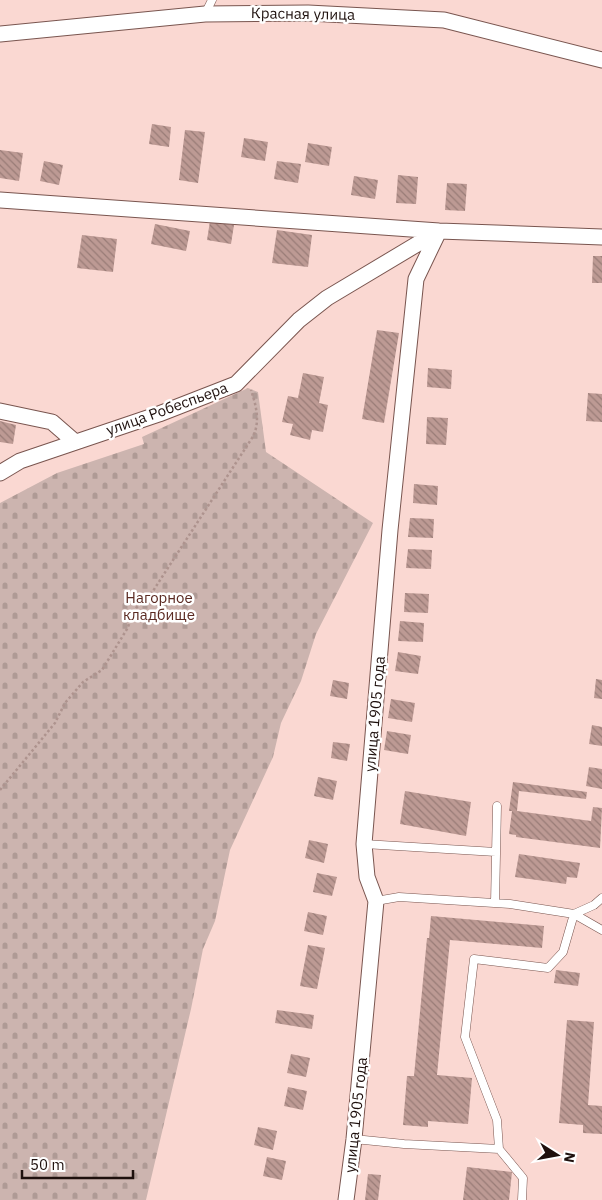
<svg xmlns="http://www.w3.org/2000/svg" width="602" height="1200" font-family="'IBM Plex Sans',sans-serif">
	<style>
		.cemetery { fill: url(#cemetery-stones) }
		.building { fill: url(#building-back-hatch) }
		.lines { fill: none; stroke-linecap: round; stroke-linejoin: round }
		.service-casing { stroke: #79554f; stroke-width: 9 }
		.minor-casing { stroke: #79554f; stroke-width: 17 }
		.path { stroke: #ae938e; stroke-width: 2.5; stroke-dasharray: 2.5 2.5; stroke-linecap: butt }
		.service { stroke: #fff; stroke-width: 8 }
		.minor { stroke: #fff; stroke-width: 15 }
		.labels { text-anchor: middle; stroke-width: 5; stroke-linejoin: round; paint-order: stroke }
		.street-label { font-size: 15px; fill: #1e100d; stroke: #fff }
		.park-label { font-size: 15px; fill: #5b2a22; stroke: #fff }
	</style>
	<defs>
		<pattern id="cemetery-stones" width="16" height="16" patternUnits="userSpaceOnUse" patternTransform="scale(1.25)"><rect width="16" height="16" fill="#ccb4af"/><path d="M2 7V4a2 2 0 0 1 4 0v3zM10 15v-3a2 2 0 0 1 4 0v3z" fill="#af9a95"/></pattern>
		<pattern id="building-back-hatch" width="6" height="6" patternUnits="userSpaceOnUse" patternTransform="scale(1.25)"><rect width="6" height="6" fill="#bd9a94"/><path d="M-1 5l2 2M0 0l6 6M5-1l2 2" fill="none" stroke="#997c77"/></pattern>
	</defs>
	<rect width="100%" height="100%" fill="#fad8d2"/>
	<!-- cemetery -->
	<path class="cemetery" d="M248,388L258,392L266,452L373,523L316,634L301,681L281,723L273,757L230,850L215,921L203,949L191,1009L146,1200H0V503L57,473L144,444L142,437Z"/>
	<!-- building -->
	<path class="building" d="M152,124L171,127L169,147L149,144Z
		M185,130L205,132L198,183L179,180Z
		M244,138L268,142L265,161L241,157Z
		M308,143L332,147L329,166L305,162Z
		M0,150L23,153L19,181L0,178Z
		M44,161L63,165L59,185L40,181Z
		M277,161L301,164L298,183L274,179Z
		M398,175L418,177L416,204L396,203Z
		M354,176L378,180L375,199L351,195Z
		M447,183L467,184L465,211L445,210Z
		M210,221L234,225L231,244L207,240Z
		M155,224L190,231L186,251L151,244Z
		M277,230L312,235L308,267L272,263Z
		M82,235L117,239L113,272L77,268Z
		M593,256H602V283H592Z
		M377,330L399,333L384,423L362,419Z
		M428,368L452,370L451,389L427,387Z
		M303,373L324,377L319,403L328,405L323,432L312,430L310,440L290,435L293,424L282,422L288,396L298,398Z
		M588,393L602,394V422L586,421Z
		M427,417L448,418L446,445L426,444Z
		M0,421L16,425L13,444L0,442Z
		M414,484L438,486L437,505L413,503Z
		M410,518L434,519L433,538L408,537Z
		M408,549L432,550L431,569L406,568Z
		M405,593L429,594L428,613L404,612Z
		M400,621L424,623L423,642L398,641Z
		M398,652L421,656L418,674L395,671Z
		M596,679L602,680V699L594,698Z
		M333,680L349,683L347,699L330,696Z
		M391,699L415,703L412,722L388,718Z
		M592,725L602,727V746L589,744Z
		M387,731L411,735L408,754L384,750Z
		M333,742L350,744L347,761L331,758Z
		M589,767L602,769V789L586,786Z
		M318,777L337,781L333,800L314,796Z
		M513,782L587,792L586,799L519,791L517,811L591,821L593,807L602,808L600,848L516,837V835L509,834L512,811H509Z
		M405,791L471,802L466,836L400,824Z
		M309,840L328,844L324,863L305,858Z
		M519,854L580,863L577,878L567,877L566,884L515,877Z
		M317,873L337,877L332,896L313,892Z
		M308,912L327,916L323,935L304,931Z
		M431,916L544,926L542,948L450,940L437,1075L472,1078L468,1124L428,1121V1127L403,1125L407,1076H414L427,938H429Z
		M308,945L325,948L317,989L300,986Z
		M556,970L580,973L578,986L554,983Z
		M277,1010L314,1015L312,1029L275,1023Z
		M567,1020L594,1022L588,1105L602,1106V1134L583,1133V1125L559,1123Z
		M291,1054L310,1058L306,1077L287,1073Z
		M288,1087L307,1091L303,1110L284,1106Z
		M258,1127L277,1131L273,1150L254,1145Z
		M267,1157L286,1161L282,1180L263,1176Z
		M467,1167L512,1172L509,1200H463Z
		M368,1174L381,1175L378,1200H365Z"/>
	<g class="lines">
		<!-- service casing -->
		<g class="service-casing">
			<path id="service" d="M205,14L212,0
				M364,844L496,852
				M376,901L399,897L510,904L574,914L602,930
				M495,903L497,806
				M574,914L594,905L602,898
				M354,1139L404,1144L499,1149
				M522,1200L523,1178L499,1149L497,1120L465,1037L474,959L548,968L563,952L574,914"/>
		</g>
		<!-- minor casing -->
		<g class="minor-casing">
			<path id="minor" d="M0,34L205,14L308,13L444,20L602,60
				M0,200L439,231L602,237
				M0,411L52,422L75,442
				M0,473L20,461L159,414L236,384L299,320L327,298L439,231
				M346,1200L354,1139L376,901L367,877L364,844L390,530L416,279L439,231"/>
		</g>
		<!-- path -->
		<path class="path" d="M0,790L55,723L65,703L83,682L102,670L127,629L136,608L153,591L252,438C261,423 256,405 251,390"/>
		<!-- service -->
		<use href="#service" class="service"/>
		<!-- minor -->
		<use href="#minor" class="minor"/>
	</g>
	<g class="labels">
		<!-- street labels -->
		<g class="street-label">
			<text transform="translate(303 14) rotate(1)" y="5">Красная улица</text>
			<text transform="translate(167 409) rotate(-20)" y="5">улица Робеспьера</text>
			<text transform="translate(375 714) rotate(-85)" y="5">улица 1905 года</text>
			<text transform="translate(356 1115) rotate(-84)" y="5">улица 1905 года</text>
		</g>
		<!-- park labels -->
		<g class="park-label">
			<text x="159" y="603">Нагорное<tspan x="159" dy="17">кладбище</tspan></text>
		</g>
	</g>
	<!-- north arrow -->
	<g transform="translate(557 1155) rotate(101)" stroke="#ffffff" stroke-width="4" paint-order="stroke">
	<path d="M0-4L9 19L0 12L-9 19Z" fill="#1e100d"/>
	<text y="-8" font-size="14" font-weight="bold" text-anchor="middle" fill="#1e100d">N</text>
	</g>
	<!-- scale -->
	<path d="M22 1170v8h111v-8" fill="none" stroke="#1e100d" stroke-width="2.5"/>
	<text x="30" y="1170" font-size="15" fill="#1e100d" stroke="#ffffff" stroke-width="4" paint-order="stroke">50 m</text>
</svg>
